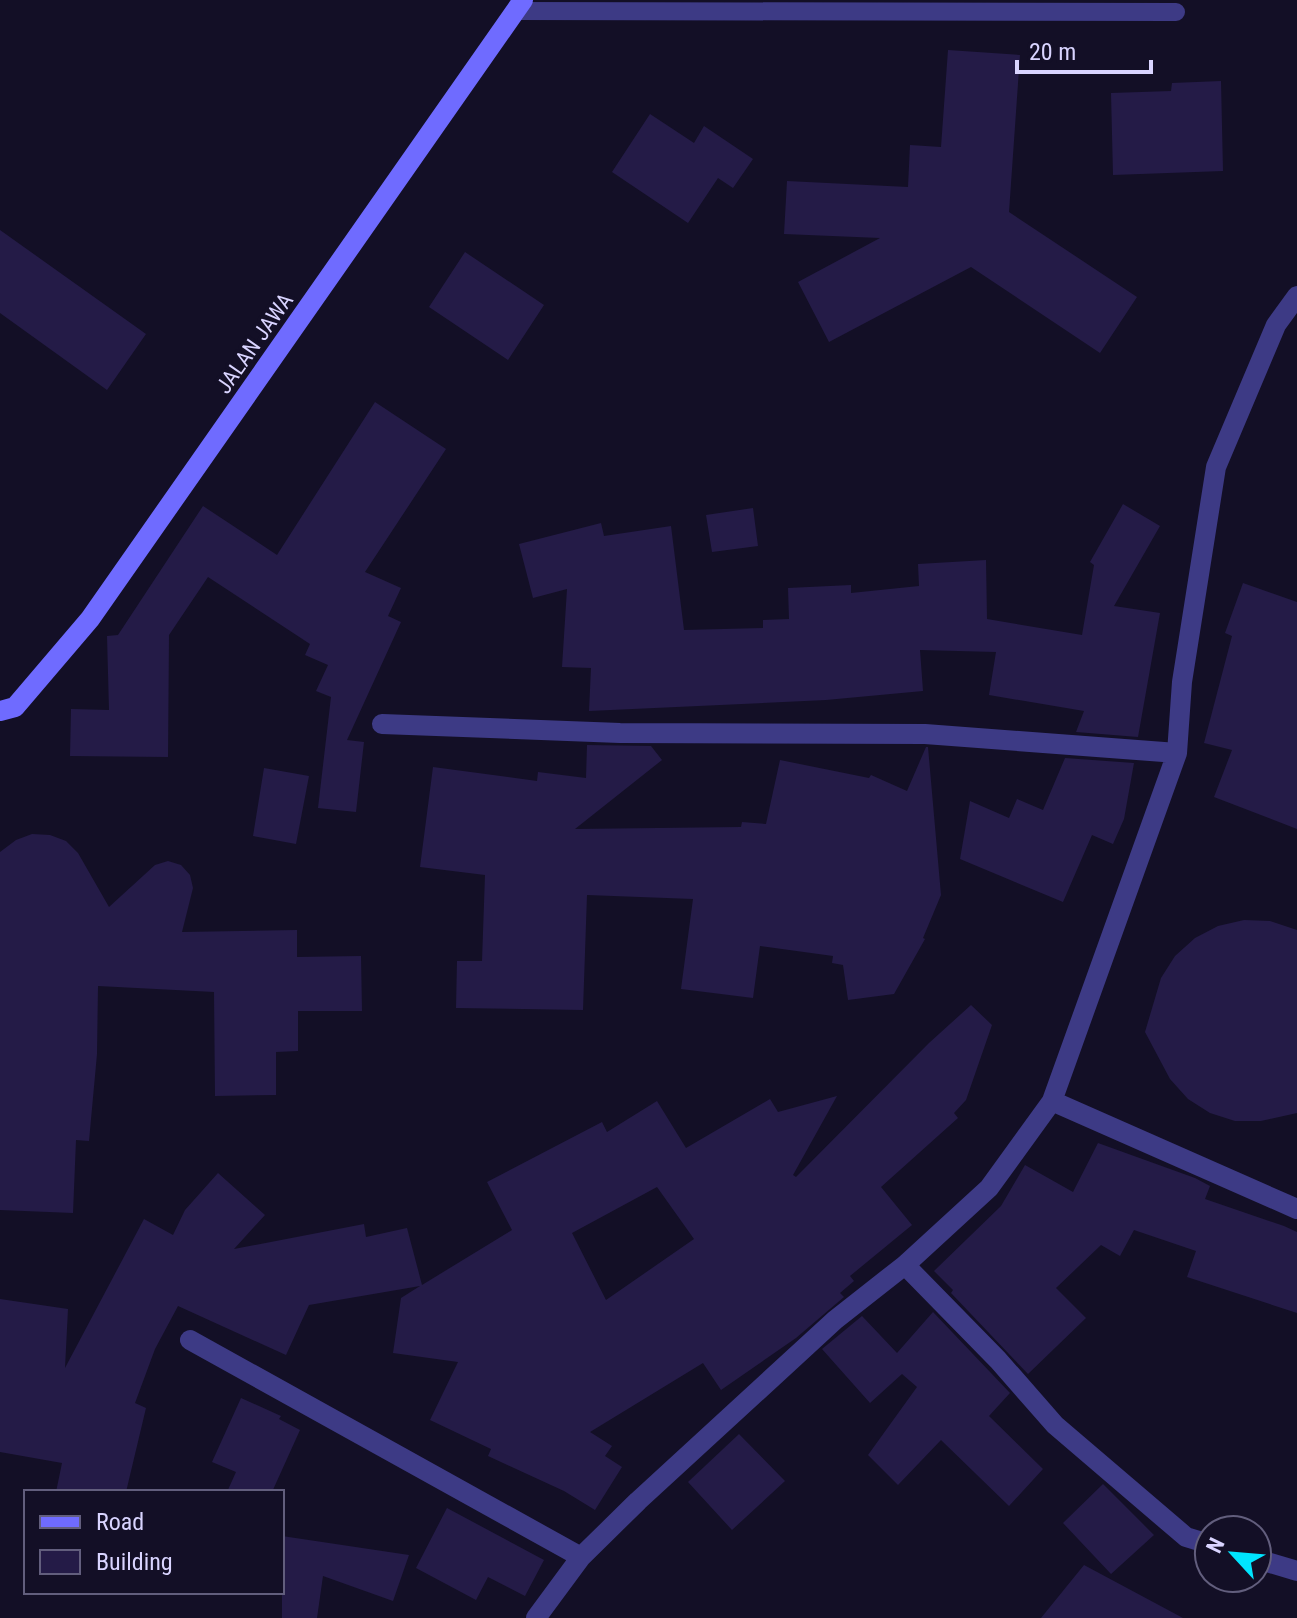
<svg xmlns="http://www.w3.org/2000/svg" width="1297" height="1618" font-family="'Roboto Condensed',sans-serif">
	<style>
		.building { fill: #241b47; fill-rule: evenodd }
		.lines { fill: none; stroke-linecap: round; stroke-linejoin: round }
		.lane { stroke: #3d3a85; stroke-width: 18 }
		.street { stroke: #3d3a85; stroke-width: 20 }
		.secondary { stroke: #6f6bff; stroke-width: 20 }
		.labels { text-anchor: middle; stroke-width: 7; stroke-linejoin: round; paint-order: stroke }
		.street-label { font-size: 22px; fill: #d9d4ff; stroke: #130f26 }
	</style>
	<rect width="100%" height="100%" fill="#130f26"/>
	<!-- building -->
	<path class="building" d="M948,50L1020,55L1009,212L1137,297L1100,353L971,267L829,342L798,282L880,238L784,234L787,181L908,187L910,145L941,147Z
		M1221,81L1223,171L1113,175L1111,93L1171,91L1172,83Z
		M650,114L694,143L704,126L753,159L733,188L718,178L688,223L612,172Z
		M0,230L146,334L107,390L0,313Z
		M465,252L544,305L508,360L429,307Z
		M375,402L446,449L365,572L401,588L388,616L401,622L347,740L364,742L356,812L318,808L331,697L316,691L328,665L305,655L310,644L208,577L169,635L168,757L70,756L71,709L109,710L107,636L118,635L203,506L277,555Z
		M1123,504L1160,526L1114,606L1160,613L1138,737L1076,732L1084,711L989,695L996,652L920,650L923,691L826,700L589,711L591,668L562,667L567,589L533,598L519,544L601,523L604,536L671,526L684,630L763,628V620L789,619L788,588L851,585V593L919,586L918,564L986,560L987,619L1082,635L1094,565L1090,562Z
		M753,508L758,546L712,552L706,515Z
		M1243,583L1297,602V829L1214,797L1232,750L1204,743L1232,636L1225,633Z
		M587,745L651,746L662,760L575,829L741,827L742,822L766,824L780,760L869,778L871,775L907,791L926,747H928L941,895L923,938L925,939L894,994L848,1000L843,965L832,963L833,956L760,946L753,998L681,989L693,899L587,895L583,1010L456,1008L457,961H482L485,875L420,867L433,767L537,781L538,772L586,778Z
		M1065,758L1134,763L1124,819L1113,844L1092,835L1063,902L960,859L970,801L1009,818L1017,799L1043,810Z
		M264,768L309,776L296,844L253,836Z
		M32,834L50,835L66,841L78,853L109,907L155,865L168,861L181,865L190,875L193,888L182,932L297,930V957L361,956L362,1011H298V1051L276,1052V1095L215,1096L214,992L98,986L97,1054L89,1141L76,1140L73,1213L0,1210V852L16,840Z
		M1244,920L1270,921L1297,930V1113L1261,1121H1235L1210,1113L1188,1099L1170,1079L1145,1032L1161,978L1175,956L1195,938L1218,926Z
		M971,1005L992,1025L966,1100L954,1113L958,1118L881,1187L912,1225L850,1276L854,1281L840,1293L844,1297L796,1338L721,1390L703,1363L590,1432L612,1446L605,1456L622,1467L595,1510L564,1491L488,1456L491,1449L430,1420L458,1362L393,1353L401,1298L420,1286L309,1305L286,1355L178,1306L155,1349L135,1403L146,1408L126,1492H56L62,1463L0,1452V1299L68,1309L65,1368L144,1219L173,1235L185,1210L218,1173L265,1215L234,1249L364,1224L366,1237L407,1228L422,1285L512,1230L487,1182L602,1122L607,1132L657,1101L686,1148L770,1099L778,1112L837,1096L793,1175L796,1177L929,1043ZM657,1187L694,1239L606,1300L572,1233Z
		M1098,1143L1195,1178L1210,1186L1205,1199L1284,1226L1297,1232V1313L1187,1277L1196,1251L1134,1230L1120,1256L1101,1245L1056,1288L1086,1318L1028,1374L951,1293L953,1290L934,1271L1001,1206L1025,1165L1073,1192Z
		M933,1312L1010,1393L989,1416L1043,1469L1009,1506L941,1440L898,1485L868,1455L917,1387L902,1374L870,1403L822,1349L862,1316L897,1353Z
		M241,1398L281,1416L279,1419L300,1430L272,1492H227L236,1472L212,1462Z
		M739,1434L785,1481L732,1530L688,1482Z
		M1103,1484L1154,1535L1111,1574L1063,1523Z
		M447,1508L544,1560L525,1596L488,1577L476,1600L416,1568Z
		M282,1536L409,1555L393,1601L323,1576L317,1618H282Z
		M1084,1565L1183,1618H1041Z"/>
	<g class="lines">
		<!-- lane -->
		<path class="lane" d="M516,11L1176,12"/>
		<!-- street -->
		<path class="street" d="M382,724L620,733L925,734L1177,753
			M1052,1101L1297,1209
			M905,1265L998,1360L1055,1425L1186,1537L1209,1544
			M190,1340L581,1557
			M1257,1559L1297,1571
			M536,1618L581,1557L638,1501L835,1320L905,1265L989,1188L1052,1101L1177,753L1182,682L1216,467L1276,325L1297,296"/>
		<!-- secondary -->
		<path class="secondary" d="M0,711L15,707L90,619L523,0"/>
	</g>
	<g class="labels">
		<!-- street labels -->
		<g class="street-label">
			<text transform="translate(254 343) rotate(-55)" y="8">JALAN JAWA</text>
		</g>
	</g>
	<!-- legend -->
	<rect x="24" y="1490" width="260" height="104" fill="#130f26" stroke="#625e7d" stroke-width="2"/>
	<rect x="40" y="1516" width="40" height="12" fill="#6f6bff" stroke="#625e7d" stroke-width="2"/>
	<text x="96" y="1530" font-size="24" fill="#d9d4ff">Road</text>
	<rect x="40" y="1550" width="40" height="24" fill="#241b47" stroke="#625e7d" stroke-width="2"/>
	<text x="96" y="1570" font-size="24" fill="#d9d4ff">Building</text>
	<!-- north arrow -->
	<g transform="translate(1233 1554) rotate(296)"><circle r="38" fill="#130f26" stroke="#625e7d" stroke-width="2"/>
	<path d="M0-6L14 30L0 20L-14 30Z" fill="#00e5ff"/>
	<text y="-12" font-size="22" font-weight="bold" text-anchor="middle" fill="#d9d4ff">N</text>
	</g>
	<!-- scale -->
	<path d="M1017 60v12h134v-12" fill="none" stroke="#d9d4ff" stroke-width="4"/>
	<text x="1029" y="60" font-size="24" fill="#d9d4ff" stroke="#130f26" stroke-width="6" paint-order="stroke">20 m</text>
</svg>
